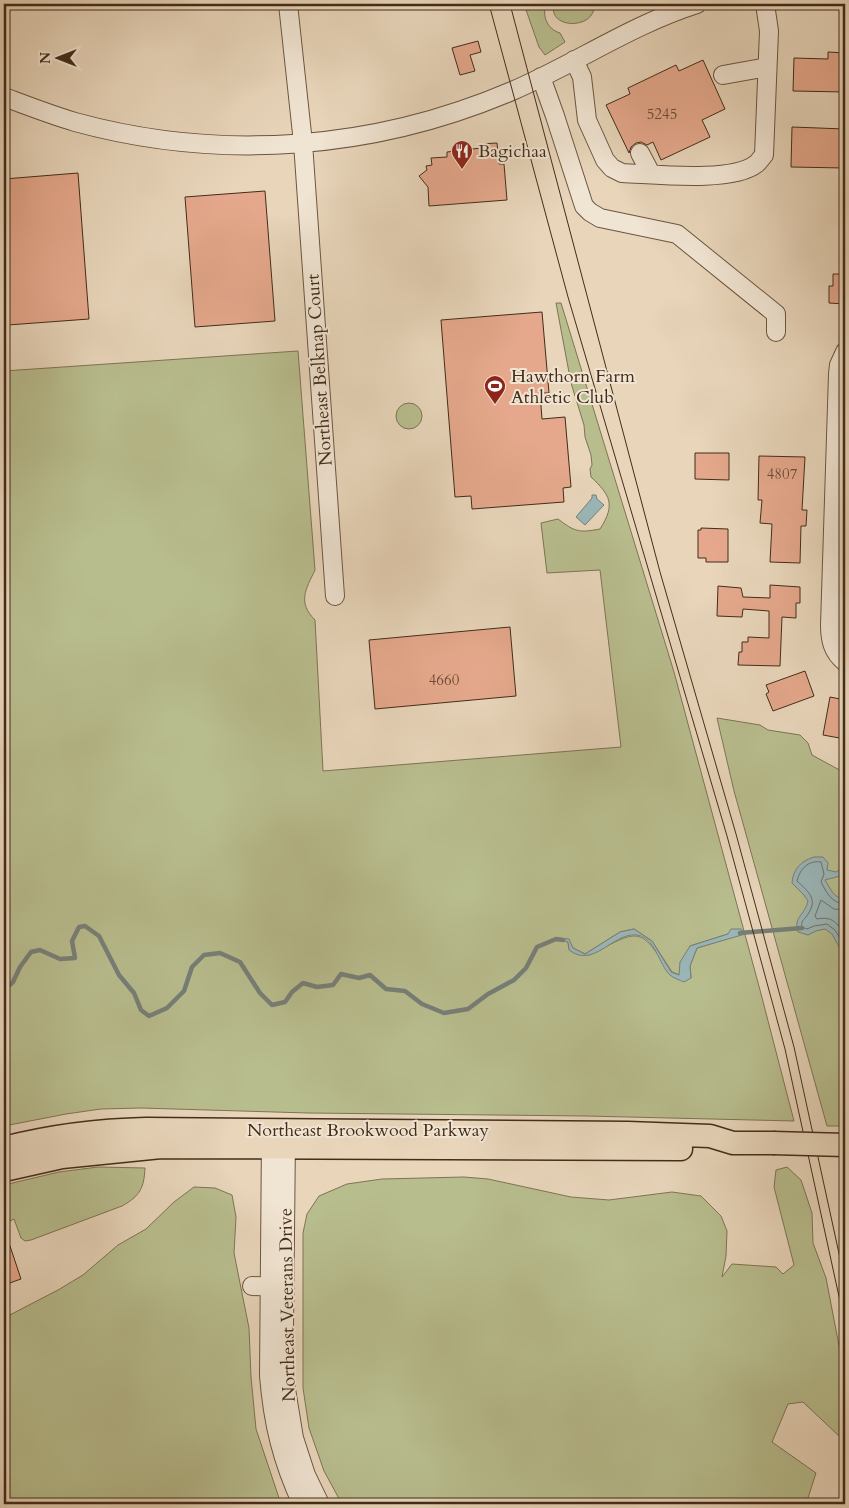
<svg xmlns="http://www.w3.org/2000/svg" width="849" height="1508" font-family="Cardo,serif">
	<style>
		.green { fill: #b8bd8e; stroke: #7e7454; fill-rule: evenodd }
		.water { fill: #9ab6b8; stroke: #777f78 }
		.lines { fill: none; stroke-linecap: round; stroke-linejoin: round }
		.shore { stroke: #6e7168; stroke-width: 1 }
		.stream { stroke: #777f78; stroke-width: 4.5 }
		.building { fill: #e5a88c; stroke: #432c19 }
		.minor-casing { stroke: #6c5641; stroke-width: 20 }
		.major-casing { stroke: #432c19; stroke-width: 25 }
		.minor { stroke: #f0e4d2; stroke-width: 18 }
		.major { stroke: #e8d5ba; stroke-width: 22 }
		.tram { stroke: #432c19; stroke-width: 1 }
		.major-bridge-casing { stroke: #432c19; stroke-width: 25; stroke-linecap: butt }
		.major-bridge { stroke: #e8d5ba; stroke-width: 22 }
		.labels { text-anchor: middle; stroke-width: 4; stroke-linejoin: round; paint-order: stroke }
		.number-label { font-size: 15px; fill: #6c4b36 }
		.poi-label { font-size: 18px; fill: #432c19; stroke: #f0e4d2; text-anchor: start }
		.street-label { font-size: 18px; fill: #432c19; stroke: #f0e4d2 }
	</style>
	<rect width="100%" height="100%" fill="#e8d5ba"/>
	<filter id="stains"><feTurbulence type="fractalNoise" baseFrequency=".004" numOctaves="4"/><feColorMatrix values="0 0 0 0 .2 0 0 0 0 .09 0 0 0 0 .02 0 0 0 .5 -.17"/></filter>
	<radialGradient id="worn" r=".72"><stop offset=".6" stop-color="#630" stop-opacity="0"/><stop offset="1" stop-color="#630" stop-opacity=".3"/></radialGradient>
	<!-- green -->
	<path class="green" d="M524,4H546C542,16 547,29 560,33L565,42L545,55L539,47Z
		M554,4H594C597,30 547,30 554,4Z
		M556,303H561L674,672L760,990L794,1121L587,1116L308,1113L141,1108L101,1109L66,1114L4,1126V371L298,351L315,570C306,589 297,602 315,620L323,771L621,747L600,570L547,573L541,523L558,519C575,532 579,533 600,529C616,504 610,495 591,477L590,469L592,465L591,455L585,437L584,425L571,383ZM634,929L652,941L672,972L680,975L690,946L728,934L745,933L697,948L690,966L691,978L670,975C640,922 638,931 589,955L569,949L568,942L573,948L585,954L620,932Z
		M396 416a13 13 0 1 1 26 0a13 13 0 1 1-26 0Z
		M717,718L760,725L768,730L800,735L808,743L812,755L845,773V1126H827L734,791Z
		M98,1167L145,1168C144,1188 140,1196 122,1206L31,1240L25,1241L21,1238L14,1219L10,1221L7,1215L4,1216V1185L59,1172Z
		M787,1167L801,1180L812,1213L813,1243L826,1278L845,1377V1431L840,1437L803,1402L788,1404L772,1442L816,1473L806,1504H342L324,1471L309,1428L303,1388V1233L307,1214L319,1196L347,1184L382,1179L464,1177L488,1179L571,1197L609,1200L672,1192L701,1196L721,1216L727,1231L726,1256L722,1277L732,1264L776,1267L783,1274L794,1265L774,1187L776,1170Z
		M194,1187L215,1188L232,1195L236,1217L234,1253L249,1328L251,1377L256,1429L281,1504H4V1318L58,1290L83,1275L118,1245L146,1229L174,1202Z"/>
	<!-- water -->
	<path class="water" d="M592,495H596L597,499L604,505L585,525L576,517L592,498Z
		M814,857H823L828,863L827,870L836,872L843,868L845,862L844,875L825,880C831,889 833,898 845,899C845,904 843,916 844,920C845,928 845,937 845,946L839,947L832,934L825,929L816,931L808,935L798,932C793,917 805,915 808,901L804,895L792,883C793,869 801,861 814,857Z
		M634,929L652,941L671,972L679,975L680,962L690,946L728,934L731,929H741L745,934L697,948L690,966L691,978L684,982C680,980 673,978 670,975C659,965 655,936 636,935C612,933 594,969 569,950L568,942L559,940L556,938L569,939L573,948L585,954L620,932Z"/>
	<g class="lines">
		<!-- shore -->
		<path class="shore" d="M845,904C831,903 827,893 821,882L824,874L821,862C808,860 800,869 797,881C810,893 819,900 806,917C802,921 801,923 802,927L807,929L814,926L827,924L835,930L841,940L845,941
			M845,910L834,909L821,900L815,916L817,919C833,916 837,923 845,935"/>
		<!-- stream -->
		<path class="stream" d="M740,933L802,928
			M4,990L13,982L20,967L31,952L40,950L60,959L75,958L72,941L79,927L85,926L99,936L119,975L134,993L141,1010L149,1016L167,1008L184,991L192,967L204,955L220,953L240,962L260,993L272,1005L285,1002L292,992L303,983L317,987L333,985L341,974L359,978L370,975L386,989L405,991L422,1004L444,1013L468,1009L488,994L514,980L526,968L537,947L556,939L563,940"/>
	</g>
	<!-- building -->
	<path class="building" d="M478,41L481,52L470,55L475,71L460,75L452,48Z
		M828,52L845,53V92L793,91L794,58L828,59Z
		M703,60L725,109L702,120L710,137L661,160L653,142L647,145L641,142L636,143L631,147L629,153L606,105L630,94L628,88L676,65L679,71Z
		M792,127L845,129V168L791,167Z
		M497,143L499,164H504L507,200L429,206L428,187L419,176L427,170L426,166L432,165L431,158L447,157V152L481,148L480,144Z
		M78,173L89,319L8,325L4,263V179Z
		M265,191L275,321L195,327L185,197Z
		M833,274H845V304L829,303V286H833Z
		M542,312L549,393H540L542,419L565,417L571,487L563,488L564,502L472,509L471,496L455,497L441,320Z
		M695,453H729V480L695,479Z
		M759,456L805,457L802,510H807L806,526H801L800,563L770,562L772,524L760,523L762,500H758Z
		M701,528L728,529V562H706V558H698V530H701Z
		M770,585L800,587V603H796V618L782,617L780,666L738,665L739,652H742V642H748V637L769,638V611L743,609L742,617L717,616L718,586L741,588L743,597L770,598Z
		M510,627L516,696L375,709L369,640Z
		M805,671L814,696L773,711L766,694L769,692L766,685Z
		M830,697L845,700V739L823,735Z
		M4,1234H6L21,1279L4,1285Z"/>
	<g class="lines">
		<!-- minor casing -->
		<g class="minor-casing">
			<path id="minor" d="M288,4L303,143L335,596
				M574,60L582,77L587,120L605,160L612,168L622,173C653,174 732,183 756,164C759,162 761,158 764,155L769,31L765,4
				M723,75L767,67
				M541,77L555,116L584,206L590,212L600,218L677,234L776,314V332
				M4,97C28,106 51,115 75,122C221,162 374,150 512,91C575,64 631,25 697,4
				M640,153L651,174
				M845,352L839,365L838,374L830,625C830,641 833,652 845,662
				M271,1135L269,1376C273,1424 282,1461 302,1504
				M286,1136L284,1329L285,1383L294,1438L306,1475L320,1504
				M252,1286L281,1287"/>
		</g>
		<!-- major casing -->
		<g class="major-casing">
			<path id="major" d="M4,1148C51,1136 98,1130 146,1129L628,1133L710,1136L733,1143H773
				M4,1170L62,1157L161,1147L681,1149"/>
		</g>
		<!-- minor -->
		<use href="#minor" class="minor"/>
		<!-- major -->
		<use href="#major" class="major"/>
		<!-- tram -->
		<path class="tram" d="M489,4L568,297L727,836L785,1049L845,1324
			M510,4L660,572L736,834L794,1047L845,1281"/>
		<!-- major-bridge casing -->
		<g class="major-bridge-casing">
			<path id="major-bridge" d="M773,1143L845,1145"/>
		</g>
		<!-- major-bridge -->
		<use href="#major-bridge" class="major-bridge"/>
	</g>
	<!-- icons -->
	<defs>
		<g id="restaurant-pin" transform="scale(1.125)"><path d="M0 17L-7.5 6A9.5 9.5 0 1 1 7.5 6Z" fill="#8f2418" stroke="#f0e4d2"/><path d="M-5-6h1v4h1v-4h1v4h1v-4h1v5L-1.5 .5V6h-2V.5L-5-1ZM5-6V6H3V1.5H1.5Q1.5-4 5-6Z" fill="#fff"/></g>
		<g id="stadium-pin" transform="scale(1.125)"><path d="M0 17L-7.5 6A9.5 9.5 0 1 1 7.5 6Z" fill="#8f2418" stroke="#f0e4d2"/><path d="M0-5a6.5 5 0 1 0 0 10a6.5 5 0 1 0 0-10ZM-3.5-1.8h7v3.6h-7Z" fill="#fff"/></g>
	</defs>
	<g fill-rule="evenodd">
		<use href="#restaurant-pin" x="462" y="151"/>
		<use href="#stadium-pin" x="495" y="386"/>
	</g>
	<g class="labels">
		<!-- number labels -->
		<g class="number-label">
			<text x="662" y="119">5245</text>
			<text x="782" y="479">4807</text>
			<text x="444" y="685">4660</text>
		</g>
		<!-- poi labels -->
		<g class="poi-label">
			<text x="478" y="157">Bagichaa</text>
			<text x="511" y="382">Hawthorn Farm<tspan x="511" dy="21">Athletic Club</tspan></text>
		</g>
		<!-- street labels -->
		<g class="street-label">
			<text transform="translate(319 370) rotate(-94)" y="6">Northeast Belknap Court</text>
			<text x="368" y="1136">Northeast Brookwood Parkway</text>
			<text transform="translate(287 1305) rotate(-91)" y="6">Northeast Veterans Drive</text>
		</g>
	</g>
	<!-- margin -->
	<rect width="849" height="1508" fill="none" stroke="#e8d5ba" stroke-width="20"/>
	<rect x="5" y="5" width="839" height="1498" fill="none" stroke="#432c19" stroke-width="2.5"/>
	<rect x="10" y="10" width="829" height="1488" fill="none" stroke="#432c19"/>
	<!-- north arrow -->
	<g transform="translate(58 58) rotate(270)" stroke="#f0e4d2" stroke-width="4" paint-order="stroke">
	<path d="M0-4L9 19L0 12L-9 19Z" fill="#432c19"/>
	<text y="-8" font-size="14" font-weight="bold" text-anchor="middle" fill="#432c19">N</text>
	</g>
	<rect width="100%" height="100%" filter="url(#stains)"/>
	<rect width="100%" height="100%" fill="url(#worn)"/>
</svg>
